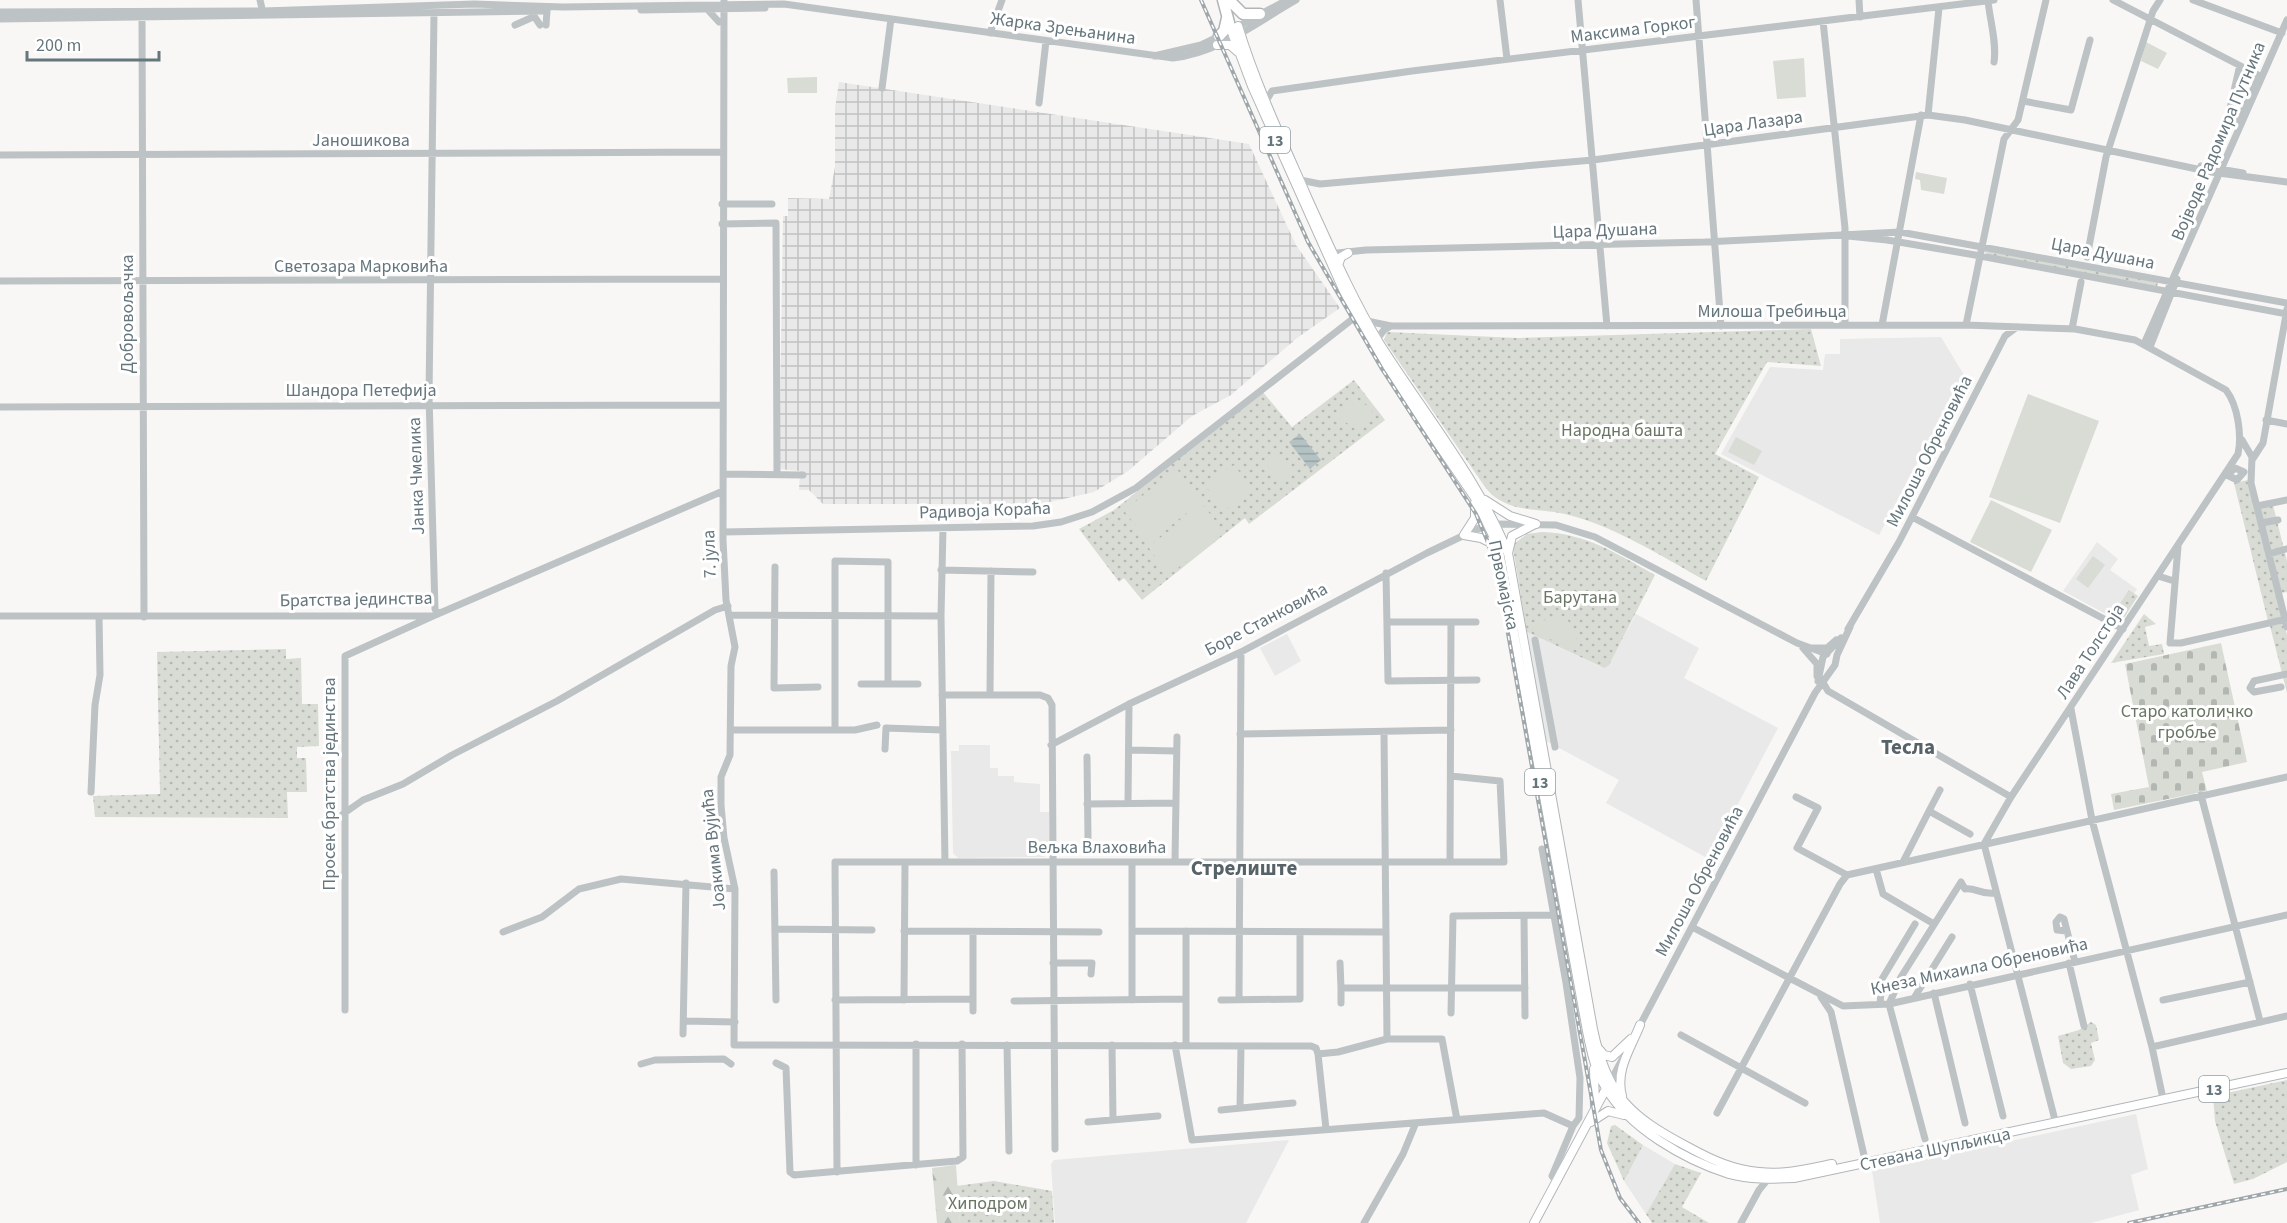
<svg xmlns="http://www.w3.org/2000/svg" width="2287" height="1223" font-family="'Source Sans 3',sans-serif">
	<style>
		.built { fill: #e8e9e8 }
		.industrial { fill: url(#industrial-grid) }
		.green { fill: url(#green-dots) }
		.forest { fill: url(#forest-firs) }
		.cemetery { fill: url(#cemetery-stones) }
		.pitch { fill: #d8dcd5 }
		.water { fill: url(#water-rules) }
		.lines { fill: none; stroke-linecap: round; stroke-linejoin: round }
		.major-casing { stroke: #b1b6b9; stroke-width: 10 }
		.highway-casing { stroke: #b1b5b8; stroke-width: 13 }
		.minor { stroke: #bdc2c4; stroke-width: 7 }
		.major { stroke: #fff; stroke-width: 8 }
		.highway { stroke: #fff; stroke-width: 10 }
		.rail-casing { stroke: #9fa7aa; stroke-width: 4 }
		.rail { stroke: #fff; stroke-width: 1.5; stroke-dasharray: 4.5; stroke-linecap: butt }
		.labels { text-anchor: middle; stroke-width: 6; stroke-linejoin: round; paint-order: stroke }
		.shield { fill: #fff; stroke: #949fa4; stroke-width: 1.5 }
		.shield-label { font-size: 16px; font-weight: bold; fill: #66767d }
		.street-label { font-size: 18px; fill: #66767d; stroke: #fff }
		.park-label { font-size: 18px; fill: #697664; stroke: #fff }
		.quarter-label { font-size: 21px; font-weight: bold; fill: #576369; stroke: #fff }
	</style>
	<defs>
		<pattern id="industrial-grid" width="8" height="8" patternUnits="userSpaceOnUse" patternTransform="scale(1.5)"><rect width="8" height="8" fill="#e8e9e8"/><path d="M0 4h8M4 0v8" fill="none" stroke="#c0c1c1"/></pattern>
		<pattern id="green-dots" width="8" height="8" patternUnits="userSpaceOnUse" patternTransform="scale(1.5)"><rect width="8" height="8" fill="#d8dcd5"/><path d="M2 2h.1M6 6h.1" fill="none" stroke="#b3b7b2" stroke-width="1.8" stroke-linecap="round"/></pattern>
		<pattern id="forest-firs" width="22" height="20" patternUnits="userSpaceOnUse" patternTransform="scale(1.5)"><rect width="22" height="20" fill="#d8dcd5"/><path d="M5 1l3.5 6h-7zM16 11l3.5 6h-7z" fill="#b3b7b2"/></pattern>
		<pattern id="cemetery-stones" width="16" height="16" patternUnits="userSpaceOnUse" patternTransform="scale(1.5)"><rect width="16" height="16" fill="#d8dcd5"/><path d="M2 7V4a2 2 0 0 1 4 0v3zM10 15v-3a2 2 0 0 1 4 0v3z" fill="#b3b7b2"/></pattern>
		<pattern id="water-rules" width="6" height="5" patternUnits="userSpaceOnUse" patternTransform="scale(1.5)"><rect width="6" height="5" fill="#b5c2c4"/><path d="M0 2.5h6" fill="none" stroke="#97a2a4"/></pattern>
	</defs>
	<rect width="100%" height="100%" fill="#f8f7f5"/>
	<!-- built -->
	<path class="built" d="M1941,337L1964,375L1879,535L1721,454L1770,367L1823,370L1825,354H1840V339Z
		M2097,542L2118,559L2110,570L2137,589L2117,620L2063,591Z
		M1636,614L1699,648L1684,678L1778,728L1709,859L1606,803L1619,780L1546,741L1527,632L1603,668L1609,664Z
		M1287,634L1301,661L1275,676L1260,648Z
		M959,745H990V768H998V776H1014V782L1040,784V812H1049L1050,852L1044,857L958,858L953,853L951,751H959Z
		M2136,1114L2148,1169L2131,1175L2139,1210L2091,1223H1880L1872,1171Z
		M1289,1140L1246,1223H1055L1051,1164L1054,1160Z
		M1643,1145L1675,1164L1646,1214L1624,1181Z"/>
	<!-- industrial -->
	<path class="industrial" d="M839,82L1249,144L1296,245L1340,308L1297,338L1231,395L1192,416L1128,471L1094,492L1041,504H823L809,490H799L800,471L779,469L783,216H788V198L829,199L835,167V108Z"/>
	<!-- green -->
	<path class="green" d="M1986,251L2159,281L2157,286L1985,255Z
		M1811,329L1821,366L1767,362L1715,454L1759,477L1706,581C1661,556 1615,526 1565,514C1535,507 1506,514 1485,487L1384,340L1387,332L1517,338Z
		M1354,380L1385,420L1249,524L1245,518L1142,600L1124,578L1119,582L1079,529L1114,510L1262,391L1292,427Z
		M2248,480L2283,617L2268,621L2234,483Z
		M2273,505L2287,561V592L2281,593L2260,508Z
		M1542,532C1585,533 1618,554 1655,575L1609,665L1604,668L1527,632L1513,548L1514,544L1527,534Z
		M2129,590L2138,596L2120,624L2110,618Z
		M2144,614L2156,624L2145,627L2149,646L2162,644L2164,654L2111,663Z
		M2284,623L2287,635V693L2270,626Z
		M286,649V659L301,658L302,704H318L319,746L297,747V758H306L307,792H287L288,818L95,817L93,796L160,794L157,652Z
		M2091,1022L2096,1025L2099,1040L2091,1043L2095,1060L2091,1066L2071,1069L2063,1063L2058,1036L2079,1030Z
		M2287,1080V1162L2253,1179L2234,1184L2215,1121L2213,1096Z
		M1615,1125L1643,1145L1624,1181L1607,1143L1611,1126Z
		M1675,1164L1701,1173L1682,1207L1709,1223H1652L1646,1214Z
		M994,1181L1052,1191L1054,1223H960L956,1186Z"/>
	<!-- forest -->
	<path class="forest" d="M956,1165L960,1223H937L932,1168Z"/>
	<!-- cemetery -->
	<path class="cemetery" d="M2221,643L2247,762L2202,772L2207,791L2114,810L2111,794L2149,787L2125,664Z"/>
	<!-- pitch -->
	<path class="pitch" d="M2146,42L2167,53L2158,69L2141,61Z
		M1804,58L1806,97L1777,99L1773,61Z
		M817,77V93H788L787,78Z
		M1916,172L1947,178L1944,194L1921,190L1920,180L1915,179Z
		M2028,394L2099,421L2060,523L1989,497Z
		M1351,395L1373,410L1358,431L1337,416Z
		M1736,437L1762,451L1754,465L1728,452Z
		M1274,452L1292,472L1281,481L1264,461Z
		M1234,465L1253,489L1225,510L1207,488L1215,481L1213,478Z
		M1176,468L1202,500L1150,543L1124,511Z
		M1991,500L2052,530L2031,572L1970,542Z
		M1203,505L1224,532L1169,575L1148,547Z
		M2093,556L2105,565L2088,588L2076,579Z
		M1566,616L1583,653L1533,632L1531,623Z"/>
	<!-- water -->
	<path class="water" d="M1300,434L1321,460L1310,469L1289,442Z"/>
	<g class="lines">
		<!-- major casing -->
		<g class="major-casing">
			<path id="major" d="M1238,26C1256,85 1283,142 1308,199C1330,247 1351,296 1378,341C1422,411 1477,477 1508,553L1593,1029C1607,1097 1631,1117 1690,1148C1712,1160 1734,1170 1759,1172C1784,1175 1808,1169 1832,1164
				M1231,30L1252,86L1355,316L1390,374L1475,498L1498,546L1587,1031C1591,1051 1595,1070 1606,1088C1629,1128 1685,1160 1729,1174C1750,1180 1772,1179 1794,1178L2287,1073
				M1217,45H1230L1238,52
				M1338,265L1341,257L1348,253
				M1485,500L1510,516L1536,524
				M1475,503V518L1464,535L1481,538L1497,546
				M1508,553L1512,536L1535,524
				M1598,1048L1604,1055L1612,1057L1631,1039
				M1594,1069L1595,1107
				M1622,1096C1615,1070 1631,1048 1640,1025
				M1591,1122L1608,1111L1624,1115
				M1534,1223L1608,1085"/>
		</g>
		<!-- highway casing -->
		<g class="highway-casing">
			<path id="highway" d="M1223,0L1231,30
				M1231,2L1243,14H1260
				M1219,36L1224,31L1227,18"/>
		</g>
		<!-- minor -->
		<path class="minor" d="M260,0L263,13
			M724,0L723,540L726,600L735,647L731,666L730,755L721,777V805L724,838L735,889L734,1045L1311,1046L1316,1048L1318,1054L1326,1129
			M1500,0L1507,59
			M1578,0L1607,326
			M1696,0L1721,326
			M1859,0L1860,17
			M2113,0L2262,77
			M2193,0L2282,33
			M1988,1C1990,21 1997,43 1994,62
			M707,9L719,22
			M641,10L765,8
			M0,12L263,11L474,4L563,7L784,4L1173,58C1219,53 1257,22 1296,0
			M434,13L429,396L435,609L438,614
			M142,14L144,617
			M534,16L540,25
			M0,19L543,11
			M1823,21L1845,228V325
			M515,25L533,17L535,11
			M546,25L547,11
			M1235,28L1287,0
			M990,33L1002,0
			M1154,56L1201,45L1222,35
			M2239,69L2258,79L2238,122L2228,117Z
			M882,88L891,19
			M1266,101L1272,91L1412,71L1994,0
			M2023,101L2071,110L2090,40
			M1039,103L1046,41
			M1928,115L1939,8
			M0,155L722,152
			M2201,166L2243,173
			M1300,180L1320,184L1593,160L1928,115L1965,120L2211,172L2287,182
			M722,204H772
			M722,224L776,223L777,473
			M1848,236L1887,240L1975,255L2287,314
			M1328,254L1366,250L1705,242L1900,232L2287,303
			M2087,257L2106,157L2153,11L2160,0
			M0,281L722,279
			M1367,321L1391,326L1966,325L2075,329L2135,340L2226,390C2238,406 2242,435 2238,454L2011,797L1984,844
			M1882,325L1921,115
			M1966,325L2004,139L2018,120L2046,0
			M2072,329L2081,282
			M1377,339L1384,330L1391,326
			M2144,344L2287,20
			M2150,347L2177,279
			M0,407L723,405
			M2266,420L2287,424
			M2242,440L2252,457L2251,483L2287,627
			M2252,460L2263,443L2287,309
			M2235,468L2244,472L2237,480L2227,475Z
			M723,474L803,475
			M2257,506L2287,500
			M1912,517L2123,629
			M2261,523L2278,520
			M943,528L941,616L945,862
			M723,532L1033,526L1061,522L1092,512L1136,488L1359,314
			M2178,547L2170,643H2181L2287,619
			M2269,554L2286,549
			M775,567L774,688L818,687
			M941,570L1033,572
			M1386,573L1388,681L1477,680
			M2158,576L2174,581
			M730,615L941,616
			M0,616H433L723,491
			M1388,622H1476
			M1848,629L1899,542L2005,336L2017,327
			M1535,640L1555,747
			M1803,648L1817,664V676
			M1811,648H1827L1836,640
			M1818,681L1823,657L1841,638
			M1822,681L1828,691L2011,797
			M861,684H918
			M2281,687L2254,692L2250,688L2254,681L2287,674
			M990,694L991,571
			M942,695H1040L1048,698L1052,705L1055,1149
			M2071,709L2092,820L2152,1047L2162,1094
			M835,729V561L888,562V684
			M731,730H855L877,725
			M1384,732L1387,1039
			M1240,734L1451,730
			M1051,745L1129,704L1241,652L1427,553L1477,529L1496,524L1556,525L1595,537L1797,643L1827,654
			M885,749L886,728L942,730
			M1129,750L1176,751
			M1087,757L1088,838
			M91,792L95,705L100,675L99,616
			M2201,795L2260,1021
			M1796,797L1818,808L1797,848L1847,875
			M1128,803L1129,704
			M1087,804L1176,803
			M1929,811L1940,790
			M343,814L363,800L403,784L452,755L557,701L715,610L728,606
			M1984,844L2056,1124
			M1542,849L1566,983L1580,1078L1579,1118L1573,1126L1552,1176L1557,1182
			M1450,861L1451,622
			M1175,862L1177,737
			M1903,862L1929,811L1970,834
			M1876,869L1883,894L1934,924
			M774,872L776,1000
			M1847,875L2287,777
			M1524,916L1525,1016
			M1692,927L1843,1006L1889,1004L2287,915
			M776,929L872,930
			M904,931L1099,932
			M1133,931L1385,932
			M1186,931V1045
			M2067,931L2057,930L2056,922L2060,917L2064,919L2075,962
			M503,932L542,917L579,889L621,879L735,889
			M1053,963H1092L1091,974
			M1340,963L1341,988H1525
			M2069,963L2084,1026
			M1970,984L2003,1116
			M1341,988V1003
			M1934,993L1965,1123
			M1821,997L1831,1012L1866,1164
			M1914,998L1952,937
			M1239,999L1241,652
			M835,1000L973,999
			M904,1000L905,863
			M1132,1000V863
			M1221,1000L1300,999V933
			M2163,1000L2250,982
			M1014,1001L1186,999
			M1880,1004L1882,979L1915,924
			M1889,1004L1901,977L1961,882L1965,889C1976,887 1979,895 1996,893
			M1889,1004L1925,1139
			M345,1010V656L433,616
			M973,1011V932
			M1451,1013L1453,916L1554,915
			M684,1021L735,1022
			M1638,1029L1815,693L1835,665L1837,655L1850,627
			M683,1034L686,883
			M1681,1035L1805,1103
			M916,1044V1165
			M1007,1045L1009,1151
			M1112,1045L1113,1120
			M1175,1045L1192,1140L1544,1113L1573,1126
			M2152,1047L2287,1016
			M1318,1054L1338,1052L1387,1039H1442L1457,1120
			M776,1063L786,1068L790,1172L794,1175L957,1161L963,1157L962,1044
			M641,1064L655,1060L724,1059L731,1064
			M1610,1082L1623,1058
			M1240,1108L1241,1046
			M1221,1110L1293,1103
			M1717,1113L1840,884L1847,875
			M1088,1122L1158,1116
			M837,1172L835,862H1504L1500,781L1451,776
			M1364,1223L1403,1154L1415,1125
			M1741,1223L1759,1190L1768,1179"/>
		<!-- major -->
		<use href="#major" class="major"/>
		<!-- highway -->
		<use href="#highway" class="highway"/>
		<!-- rail casing -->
		<g class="rail-casing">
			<path id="rail" d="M1201,0L1308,242L1382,369L1476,514L1487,540L1498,578L1601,1150L1620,1198L1639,1223
				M2129,1223L2287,1189"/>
		</g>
		<!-- rail -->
		<use href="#rail" class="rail"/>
	</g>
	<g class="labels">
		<!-- shield labels -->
		<g class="shield">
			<rect x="1260" y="127" width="30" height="26" rx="4.5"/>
			<rect x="1525" y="769" width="30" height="26" rx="4.5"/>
			<rect x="2199" y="1076" width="30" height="26" rx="4.5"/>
		</g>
		<g class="shield-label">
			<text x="1275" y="146">13</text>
			<text x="1540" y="788">13</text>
			<text x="2214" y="1095">13</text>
		</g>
		<!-- street labels -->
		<g class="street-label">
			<text transform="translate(1063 28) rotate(8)" y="6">Жарка Зрењанина</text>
			<text transform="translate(1633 29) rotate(-7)" y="6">Максима Горког</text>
			<text transform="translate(1753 123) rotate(-8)" y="6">Цара Лазара</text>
			<text x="361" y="146">Јаношикова</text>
			<text transform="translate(2218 141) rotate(-67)" y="6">Војводе Радомира Путника</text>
			<text transform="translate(1605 230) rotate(-2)" y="6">Цара Душана</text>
			<text transform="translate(2103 253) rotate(11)" y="6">Цара Душана</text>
			<text x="361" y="272">Светозара Марковића</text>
			<text x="1772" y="317">Милоша Требињца</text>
			<text transform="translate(127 314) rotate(-90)" y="6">Добровољачка</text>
			<text x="361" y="396">Шандора Петефија</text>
			<text transform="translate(1929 451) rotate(-63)" y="6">Милоша Обреновића</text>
			<text transform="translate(416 476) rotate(-92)" y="6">Јанка Чмелика</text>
			<text transform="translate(985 510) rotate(-2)" y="6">Радивоја Кораћа</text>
			<text transform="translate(709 554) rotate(-92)" y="6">7. јула</text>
			<text transform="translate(1504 585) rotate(78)" y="6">Првомајска</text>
			<text transform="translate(356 599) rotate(-1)" y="6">Братства јединства</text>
			<text transform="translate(1266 619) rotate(-28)" y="6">Боре Станковића</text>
			<text transform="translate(2090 651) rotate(-57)" y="6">Лава Толстоја</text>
			<text transform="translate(329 784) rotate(-90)" y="6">Просек братства јединства</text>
			<text x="1097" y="853">Вељка Влаховића</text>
			<text transform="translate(713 850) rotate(-96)" y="6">Јоакима Вујића</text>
			<text transform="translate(1699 881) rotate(-62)" y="6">Милоша Обреновића</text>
			<text transform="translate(1979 966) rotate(-12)" y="6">Кнеза Михаила Обреновића</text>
			<text transform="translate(1935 1149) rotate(-12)" y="6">Стевана Шупљикца</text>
		</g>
		<!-- park labels -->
		<g class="park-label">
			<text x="1622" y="436">Народна башта</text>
			<text x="1580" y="603">Барутана</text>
			<text x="2187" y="717">Старо католичко<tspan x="2187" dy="21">гробље</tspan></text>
			<text x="988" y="1209">Хиподром</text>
		</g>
		<!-- quarter labels -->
		<g class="quarter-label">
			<text x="1908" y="754">Тесла</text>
			<text x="1244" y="875">Стрелиште</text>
		</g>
	</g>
	<!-- scale -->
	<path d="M27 51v9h132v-9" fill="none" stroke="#66767d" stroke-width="3"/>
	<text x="36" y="51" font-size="18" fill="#66767d" stroke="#ffffff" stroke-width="4.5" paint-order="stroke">200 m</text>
</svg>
